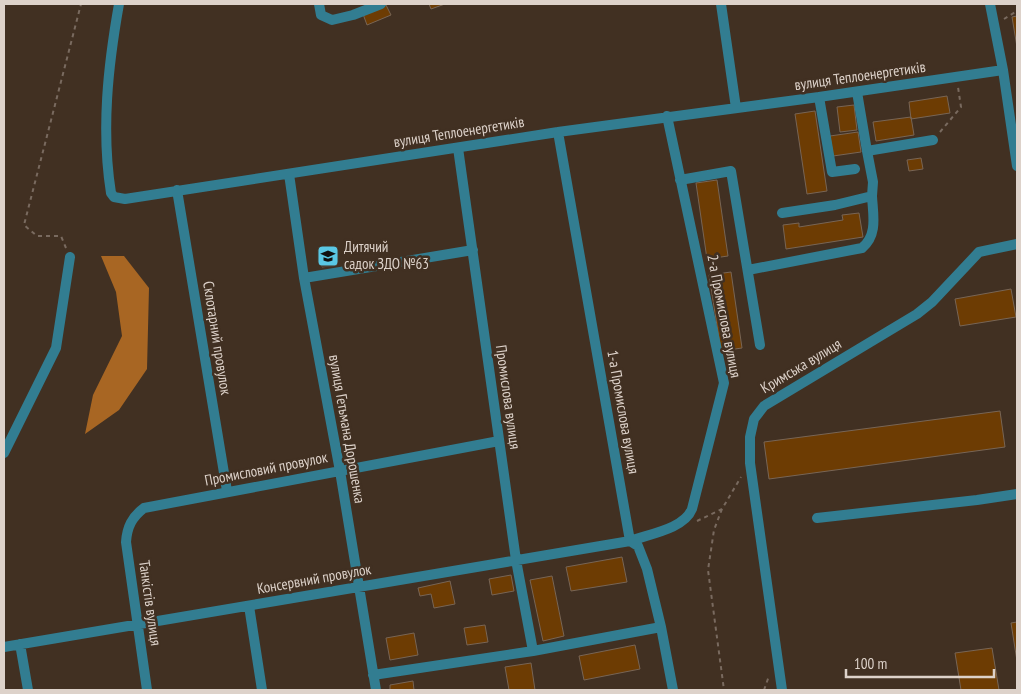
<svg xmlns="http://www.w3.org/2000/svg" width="1021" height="694" font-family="'PT Sans Narrow',sans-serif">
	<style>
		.water { fill: #a86623 }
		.building { fill: #6d3c03; stroke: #786555 }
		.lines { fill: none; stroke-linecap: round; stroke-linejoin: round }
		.path { stroke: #796a5f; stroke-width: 2; stroke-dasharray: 4 4; stroke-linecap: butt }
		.minor { stroke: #327d91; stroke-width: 10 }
		.labels { text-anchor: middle; stroke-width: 5; stroke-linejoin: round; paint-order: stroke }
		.street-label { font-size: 15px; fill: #ddd2ca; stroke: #413022 }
		.poi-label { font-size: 15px; fill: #ddd2ca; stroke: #413022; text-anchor: start }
	</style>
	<rect width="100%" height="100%" fill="#413022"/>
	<!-- water -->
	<path class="water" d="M101,256H124L149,288L147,369L119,410L85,434L93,395L122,336L116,292Z"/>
	<!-- building -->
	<path class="building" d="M429,4H445L431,9Z
		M386,5L391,15L367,25L363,14Z
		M1017,16V47L1012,17Z
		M947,96L950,113L911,119L909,102Z
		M854,105L857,130L840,132L837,107Z
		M815,111L827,191L807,194L795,114Z
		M911,117L914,135L876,141L873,122Z
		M858,132L861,152L833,156L830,136Z
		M921,158L923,169L909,171L907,160Z
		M717,180L728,256L707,259L696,183Z
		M859,213L863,237L786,249L783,225L799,223V227L843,220L842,215Z
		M335,246L337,265L322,267L320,248Z
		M731,272L742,348L721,351L709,275Z
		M1011,289L1016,317L960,326L955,299Z
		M1000,411L1005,447L769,479L764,442Z
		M622,557L627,582L571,591L566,567Z
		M511,575L514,591L492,595L489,579Z
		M552,576L564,636L543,641L530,580Z
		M450,581L455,604L434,608L431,594L420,596L418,588Z
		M1017,622V661L1011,623Z
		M485,625L488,642L467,645L464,628Z
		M414,633L418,655L390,660L386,638Z
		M635,645L640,669L584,680L579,656Z
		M992,648L999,690H961L955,653Z
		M531,663L535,690H509L505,667Z
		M413,681L414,690H390V685Z"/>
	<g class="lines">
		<!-- path -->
		<path class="path" d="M1004,19L1017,11
			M940,132L961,107L958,87
			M66,248L61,236H37L24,225L81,4
			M722,509L714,530L708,570L724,690
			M697,521L722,509L741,477
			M764,690L769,676"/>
		<!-- minor -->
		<path class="minor" d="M119,4C108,66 101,130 111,193L114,197L125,199L558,132L819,97L1003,70
			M319,4L321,15L332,20L353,15L381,4
			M721,4L736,108
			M990,4L1003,70L1017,166
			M857,92L867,151L933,140
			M819,97L832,172L855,169
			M558,132L630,541L638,546L647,569L661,627L673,690
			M458,148L516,560L533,651
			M289,174L304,278L340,471L376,690
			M680,180L731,171L760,345
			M177,190L227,491
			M782,213L835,205L872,196L873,182L867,151
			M748,270L862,248C878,235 873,215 872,196
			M304,278L473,250
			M4,453L56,348L70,257
			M817,518L977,500L1017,494
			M249,606L262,690
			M20,644L28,690
			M4,647L630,541C649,534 684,529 692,509L724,383L667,116
			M373,675L533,651L661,627
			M147,690L126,542C127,527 132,517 144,508L499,441
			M782,690L750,463V437L754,419L764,406L917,314L932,302L979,252L1017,244"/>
	</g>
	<!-- icons -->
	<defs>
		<g id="school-square" transform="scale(1.125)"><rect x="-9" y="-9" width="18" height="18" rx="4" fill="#5ac8e5" stroke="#413022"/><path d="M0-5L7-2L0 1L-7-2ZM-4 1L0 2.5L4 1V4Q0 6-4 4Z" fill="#111"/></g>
	</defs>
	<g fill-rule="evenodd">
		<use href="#school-square" x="328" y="256"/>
	</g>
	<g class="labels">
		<!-- street labels -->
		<g class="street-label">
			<text transform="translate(860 76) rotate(-8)" y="5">вулиця Теплоенергетиків</text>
			<text transform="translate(459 132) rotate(-9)" y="5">вулиця Теплоенергетиків</text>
			<text transform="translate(724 316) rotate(79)" y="5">2-а Промислова вулиця</text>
			<text transform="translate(217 338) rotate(81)" y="5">Склотарний провулок</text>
			<text transform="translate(801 366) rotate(-31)" y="5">Кримська вулиця</text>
			<text transform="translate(508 397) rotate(82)" y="5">Промислова вулиця</text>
			<text transform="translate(623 412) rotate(80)" y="5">1-а Промислова вулиця</text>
			<text transform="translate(347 429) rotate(80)" y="5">вулиця Гетьмана Дорошенка</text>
			<text transform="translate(266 469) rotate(-11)" y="5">Промисловий провулок</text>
			<text transform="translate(314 579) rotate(-10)" y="5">Консервний провулок</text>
			<text transform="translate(150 603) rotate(82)" y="5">Танкістів вулиця</text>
		</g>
		<!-- poi labels -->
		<g class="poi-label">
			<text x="344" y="252">Дитячий<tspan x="344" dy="17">садок ЗДО №63</tspan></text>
		</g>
	</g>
	<!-- border -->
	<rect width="1021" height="694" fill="none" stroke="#ddd2ca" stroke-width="10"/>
	<!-- scale -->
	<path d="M846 669v8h148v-8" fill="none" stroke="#ddd2ca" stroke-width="2.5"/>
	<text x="854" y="669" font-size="15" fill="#ddd2ca" stroke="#413022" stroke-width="4" paint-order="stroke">100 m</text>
</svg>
